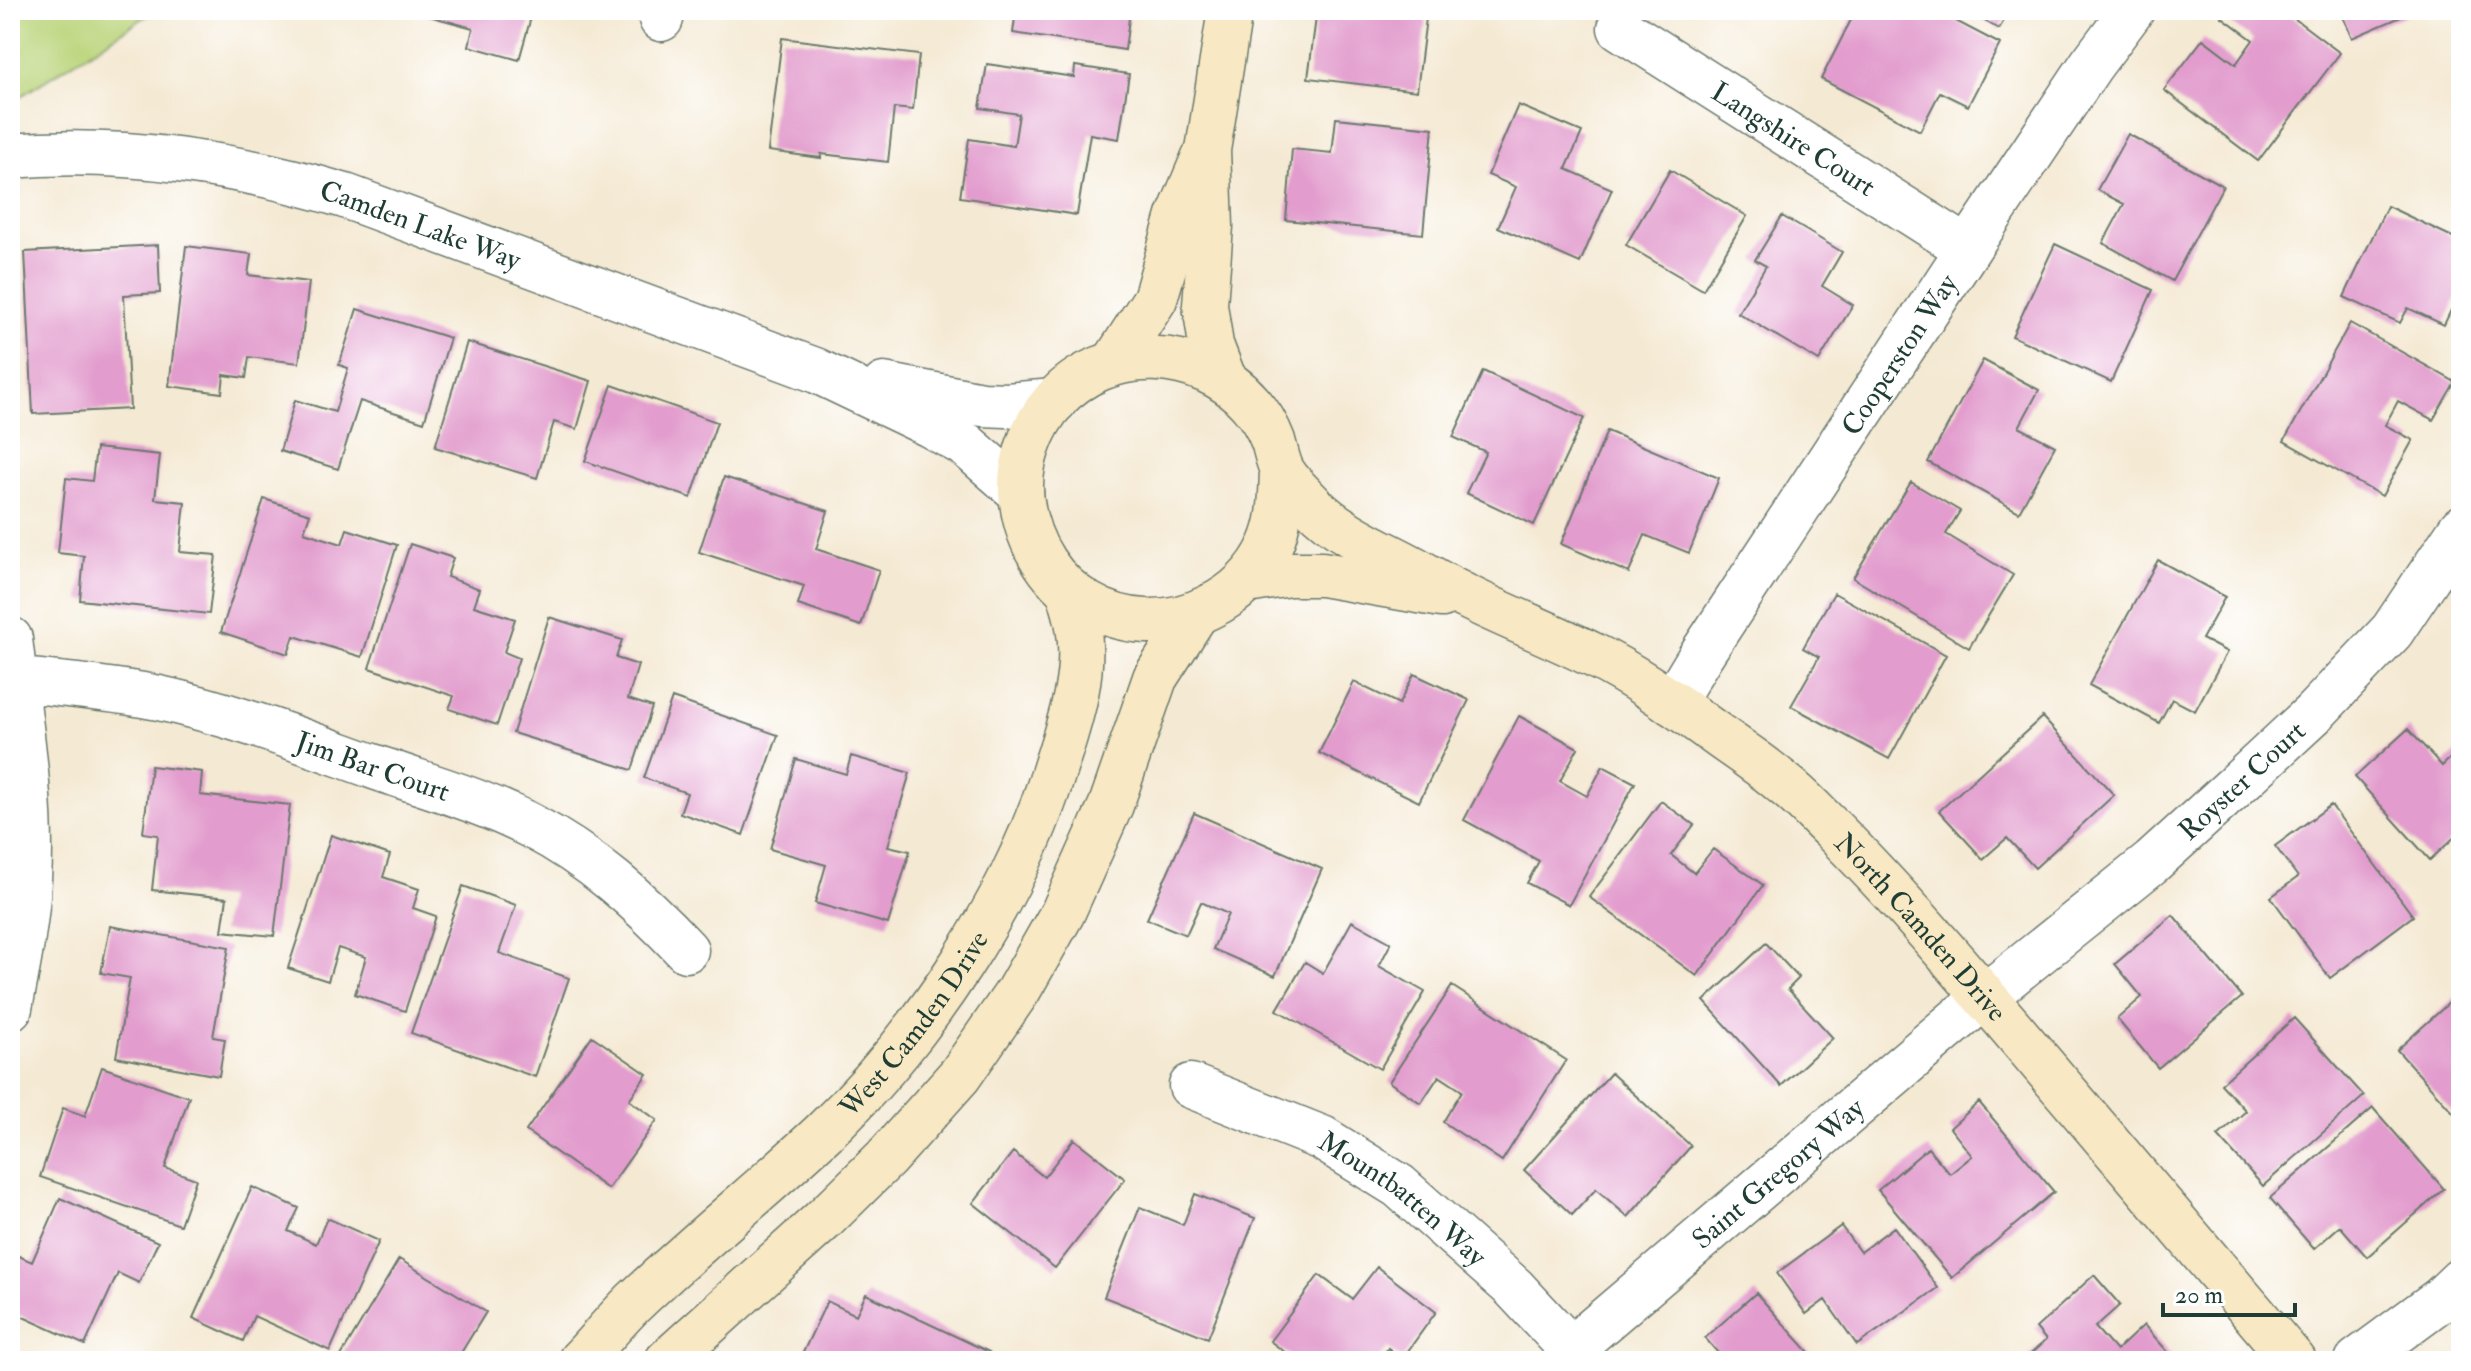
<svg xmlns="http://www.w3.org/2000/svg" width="2471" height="1371" font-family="'IM FELL Double Pica',serif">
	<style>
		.green { fill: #bad479; stroke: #6c8856; stroke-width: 2 }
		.building { fill: #e29ccd }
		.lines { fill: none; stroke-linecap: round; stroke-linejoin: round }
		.street-casing { stroke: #6a796c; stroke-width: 47 }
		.secondary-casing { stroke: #6a796c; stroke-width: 47 }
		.street { stroke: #fff; stroke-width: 44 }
		.secondary { stroke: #f8e8c3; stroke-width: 44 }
		.labels { text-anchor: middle; stroke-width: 6; stroke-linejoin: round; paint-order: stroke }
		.street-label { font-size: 28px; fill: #1f3d34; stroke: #fff }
	</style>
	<rect width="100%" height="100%" fill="#fff"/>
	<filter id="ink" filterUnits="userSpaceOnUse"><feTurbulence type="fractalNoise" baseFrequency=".0125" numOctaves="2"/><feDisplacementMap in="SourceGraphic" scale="16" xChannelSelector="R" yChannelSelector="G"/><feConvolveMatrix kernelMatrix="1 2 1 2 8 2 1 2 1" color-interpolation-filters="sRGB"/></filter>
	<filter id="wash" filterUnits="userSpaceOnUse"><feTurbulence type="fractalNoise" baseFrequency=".006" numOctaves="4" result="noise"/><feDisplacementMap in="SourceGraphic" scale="32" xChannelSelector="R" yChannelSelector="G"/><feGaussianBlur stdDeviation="1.8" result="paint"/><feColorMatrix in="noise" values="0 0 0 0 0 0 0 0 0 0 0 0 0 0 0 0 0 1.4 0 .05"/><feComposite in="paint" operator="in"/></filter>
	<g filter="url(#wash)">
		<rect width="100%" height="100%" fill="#f4e9d3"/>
		<!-- green -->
		<path class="green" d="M10,10H156L10,103Z"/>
		<g id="blocks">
			<!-- building -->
			<path class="building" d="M423,10H533L519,60L469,46L473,28L422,14Z
				M1016,10H1130L1125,50L1013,33Z
				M1317,10H1427L1417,91L1308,78Z
				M1856,10H1935L2000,44L1968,106L1940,92L1920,131L1821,79Z
				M1965,10H2010L1999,29Z
				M2226,10H2283L2340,53L2258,161L2164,90L2203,39L2236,64L2253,40L2221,16Z
				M2340,10H2417L2352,38Z
				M782,38L919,55L913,110L894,108L888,162L821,154V158L768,151Z
				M987,64L1074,77L1075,66L1129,74L1119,139L1090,134L1077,215L960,197L969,139L1014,146L1019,114L980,108Z
				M1518,105L1582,132L1566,169L1612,189L1580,263L1498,227L1516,187L1488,175Z
				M1336,118L1433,128L1423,234L1286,220L1292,149L1332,153Z
				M2128,134L2223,186L2172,281L2103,243L2124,204L2097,190Z
				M1670,170L1747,216L1703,290L1626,245Z
				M2387,206L2461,241V289L2444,325L2408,308L2400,323L2344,297Z
				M1782,216L1842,252L1822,286L1853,305L1819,361L1738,313L1766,266L1755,260Z
				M2055,244L2153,290L2111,382L2012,336Z
				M158,245L160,293L124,295L130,409L33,414L25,252Z
				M186,246L251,254L248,275L309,282L299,363L249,357L246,378L224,375L222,393L169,386Z
				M357,309L450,338L424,422L360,401L338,469L280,451L295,400L335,412L348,368L339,365Z
				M2350,323L2455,382L2433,420L2398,401L2385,425L2413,440L2382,496L2284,441Z
				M467,342L591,381L577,429L554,422L537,478L435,447Z
				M1983,360L2039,390L2019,427L2055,446L2019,512L1928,462Z
				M1483,371L1584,418L1534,525L1466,493L1486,452L1453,437Z
				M612,385L717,422L691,498L585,461Z
				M1607,431L1719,478L1689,553L1645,535L1629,573L1561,544Z
				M96,448L160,455L155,499L185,502L180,552L216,555L209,614L80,600L84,556L58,553L66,478L92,481Z
				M724,477L828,511L816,549L879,570L861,626L798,605L804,586L699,552Z
				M1911,482L1960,511L1946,534L2013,575L1969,648L1853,578Z
				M264,499L310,514L304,532L342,544L347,529L397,545L362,657L294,636L288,654L221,632Z
				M410,544L453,558L447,577L480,589L474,606L515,619L504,652L519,658L497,725L449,709L454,696L369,668Z
				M2158,560L2225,597L2202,639L2227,652L2195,711L2172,699L2159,723L2089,685Z
				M1834,593L1946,655L1889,759L1791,706L1819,657L1803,648Z
				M549,617L622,640L616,658L638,665L628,699L652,707L632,770L513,733Z
				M1414,674L1469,700L1419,802L1319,753L1354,682L1399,704Z
				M672,698L778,735L743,835L680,813L687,793L644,778Z
				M1519,716L1578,748L1560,781L1587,796L1603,766L1635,783L1569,905L1527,883L1539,861L1464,820Z
				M2042,717L2114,795L2035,868L2007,838L1983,859L1939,811Z
				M2408,729L2442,766L2461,748V831L2430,860L2355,777Z
				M851,756L910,773L888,846L910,851L888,924L815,903L826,865L770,849L796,759L846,774Z
				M151,766L202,772L200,795L290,805L274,936L222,931L227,898L152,890L158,835L143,833Z
				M1661,801L1694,825L1671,855L1694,873L1713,849L1763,885L1697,976L1589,897Z
				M2331,805L2413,916L2330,978L2271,897L2298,877L2275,846Z
				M1194,813L1322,869L1275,976L1213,949L1228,914L1201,902L1186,935L1147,919Z
				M331,835L390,855L383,877L419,889L413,908L436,916L405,1011L355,994L366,957L338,948L328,981L288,968Z
				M463,886L516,905L499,953L569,978L535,1077L411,1033Z
				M2173,915L2242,997L2158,1068L2117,1019L2142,997L2115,964Z
				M1352,921L1391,943L1379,966L1425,992L1380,1069L1277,1010L1305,962L1323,973Z
				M110,926L229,947L213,1037L225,1039L219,1076L116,1057L130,978L101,973Z
				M1766,943L1799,978L1788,989L1833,1038L1781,1086L1704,1001Z
				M1452,986L1566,1060L1502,1161L1443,1122L1462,1091L1439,1076L1421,1103L1389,1082Z
				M2461,992V1121L2397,1050Z
				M2294,1018L2364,1096L2263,1186L2218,1136L2246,1111L2221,1084Z
				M592,1036L647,1074L629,1100L657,1120L608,1189L526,1131Z
				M102,1067L189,1097L165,1168L196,1179L180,1225L40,1177L63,1108L85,1116Z
				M1611,1073L1691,1146L1628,1217L1596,1189L1572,1215L1524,1170Z
				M1979,1102L2054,1192L1952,1278L1878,1190L1928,1148L1950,1174L1972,1156L1950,1128Z
				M2373,1108L2444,1189L2367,1257L2340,1226L2314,1249L2270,1198Z
				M1074,1139L1125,1179L1055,1268L973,1203L1013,1152L1044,1177Z
				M252,1187L299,1208L288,1231L316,1244L327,1218L379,1241L330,1351L254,1316L243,1341L193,1318Z
				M1195,1194L1255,1218L1208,1338L1104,1297L1140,1207L1183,1225Z
				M60,1198L158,1242L139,1283L118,1273L85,1345L10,1311V1252L32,1262Z
				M1841,1226L1860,1252L1894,1227L1938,1288L1857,1345L1825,1300L1806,1314L1777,1273Z
				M399,1259L486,1312L456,1361H338Z
				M1377,1267L1436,1312L1402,1359L1388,1348L1378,1361H1297L1270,1341L1319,1275L1352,1299Z
				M2094,1275L2120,1305L2095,1327L2116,1351L2144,1325L2176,1361H2023L2046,1340L2036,1328Z
				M1756,1293L1817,1361H1725L1705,1338Z
				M866,1294L989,1352L985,1361H799L827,1301L856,1315Z"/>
		</g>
	</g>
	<g filter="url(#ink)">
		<use href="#blocks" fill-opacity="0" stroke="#6a796c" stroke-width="2"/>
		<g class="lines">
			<!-- street casing -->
			<g class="street-casing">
				<g id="street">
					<path d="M661,19L663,10"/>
					<path id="s1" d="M1620,28L1968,249"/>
					<path id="s2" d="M10,156C120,146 240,164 345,196L815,370L930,425L966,445L1021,493"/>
					<path d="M884,385L982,404L1006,405L1055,401"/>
					<path d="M10,639C19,715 34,804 29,880C27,923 18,965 10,1008"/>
					<path id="s3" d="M15,679C62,685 112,688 159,698C232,714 302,741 372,766C425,785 481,800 531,826C591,857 640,901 686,950"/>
					<path id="s4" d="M1672,703L1701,655L1968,249L2091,65L2132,10"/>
					<path id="s5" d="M1191,1086L1322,1138L1399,1186L1514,1288L1582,1361"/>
					<path id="s6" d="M1572,1348L1984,997L2152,862L2230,791L2314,713L2392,631L2461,528"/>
					<path d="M2357,1361L2441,1299L2461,1280"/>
				</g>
			</g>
			<!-- secondary casing -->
			<g class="secondary-casing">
				<g id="secondary">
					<path d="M1113,364L1155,299L1179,216L1203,159"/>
					<path d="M1224,379L1211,345L1205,305L1211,226L1208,150L1230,10"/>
					<path id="s7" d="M1282,471C1281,497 1281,522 1270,546C1258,573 1235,595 1209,607C1124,649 1034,592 1022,502C1017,466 1031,427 1055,400C1106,343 1201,346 1250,403C1259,413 1268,428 1273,441C1276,451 1278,463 1283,472C1290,484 1303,495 1312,505C1343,537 1386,552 1424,574C1478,606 1536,627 1593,655C1638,677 1681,709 1722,738C1743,753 1765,767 1784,784C1801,797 1816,814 1832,829C1892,889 1947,953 2002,1017C2099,1132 2197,1246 2294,1361"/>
					<path d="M1247,581L1289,574H1322L1442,595"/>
					<path id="s8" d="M580,1361C598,1342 615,1321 633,1303C695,1244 761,1191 823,1133C922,1038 1015,900 1055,768C1069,724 1087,674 1078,626C1076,614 1072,603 1069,591"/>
					<path d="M667,1361L822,1221L886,1158L960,1075L1018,991L1063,912L1111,805L1155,678L1196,614"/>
				</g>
			</g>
			<!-- street -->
			<use href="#street" class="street"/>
			<!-- secondary -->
			<use href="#secondary" class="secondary"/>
		</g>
	</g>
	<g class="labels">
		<!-- street labels -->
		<g class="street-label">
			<text dy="10" stroke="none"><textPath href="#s1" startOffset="206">Langshire Court</textPath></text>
			<text dy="10" stroke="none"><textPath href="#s2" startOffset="420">Camden Lake Way</textPath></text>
			<text dy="10" stroke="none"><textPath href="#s4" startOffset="416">Cooperston Way</textPath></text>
			<text dy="10" stroke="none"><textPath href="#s3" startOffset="370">Jim Bar Court</textPath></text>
			<text dy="10" stroke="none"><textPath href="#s6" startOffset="878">Royster Court</textPath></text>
			<text dy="10" stroke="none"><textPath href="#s7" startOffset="1616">North Camden Drive</textPath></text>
			<text dy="10" stroke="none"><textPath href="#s8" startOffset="476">West Camden Drive</textPath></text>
			<text dy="10" stroke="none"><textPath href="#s6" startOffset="270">Saint Gregory Way</textPath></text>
			<text dy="10" stroke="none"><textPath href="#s5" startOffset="242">Mountbatten Way</textPath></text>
		</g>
	</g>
	<!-- margin -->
	<rect width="2471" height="1371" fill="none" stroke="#fff" stroke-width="40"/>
	<!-- scale -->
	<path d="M2163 1303v12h132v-12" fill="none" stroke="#1f3d34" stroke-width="4"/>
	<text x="2175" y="1303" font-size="24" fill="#1f3d34" stroke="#ffffff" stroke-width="6" paint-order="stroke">20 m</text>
</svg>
